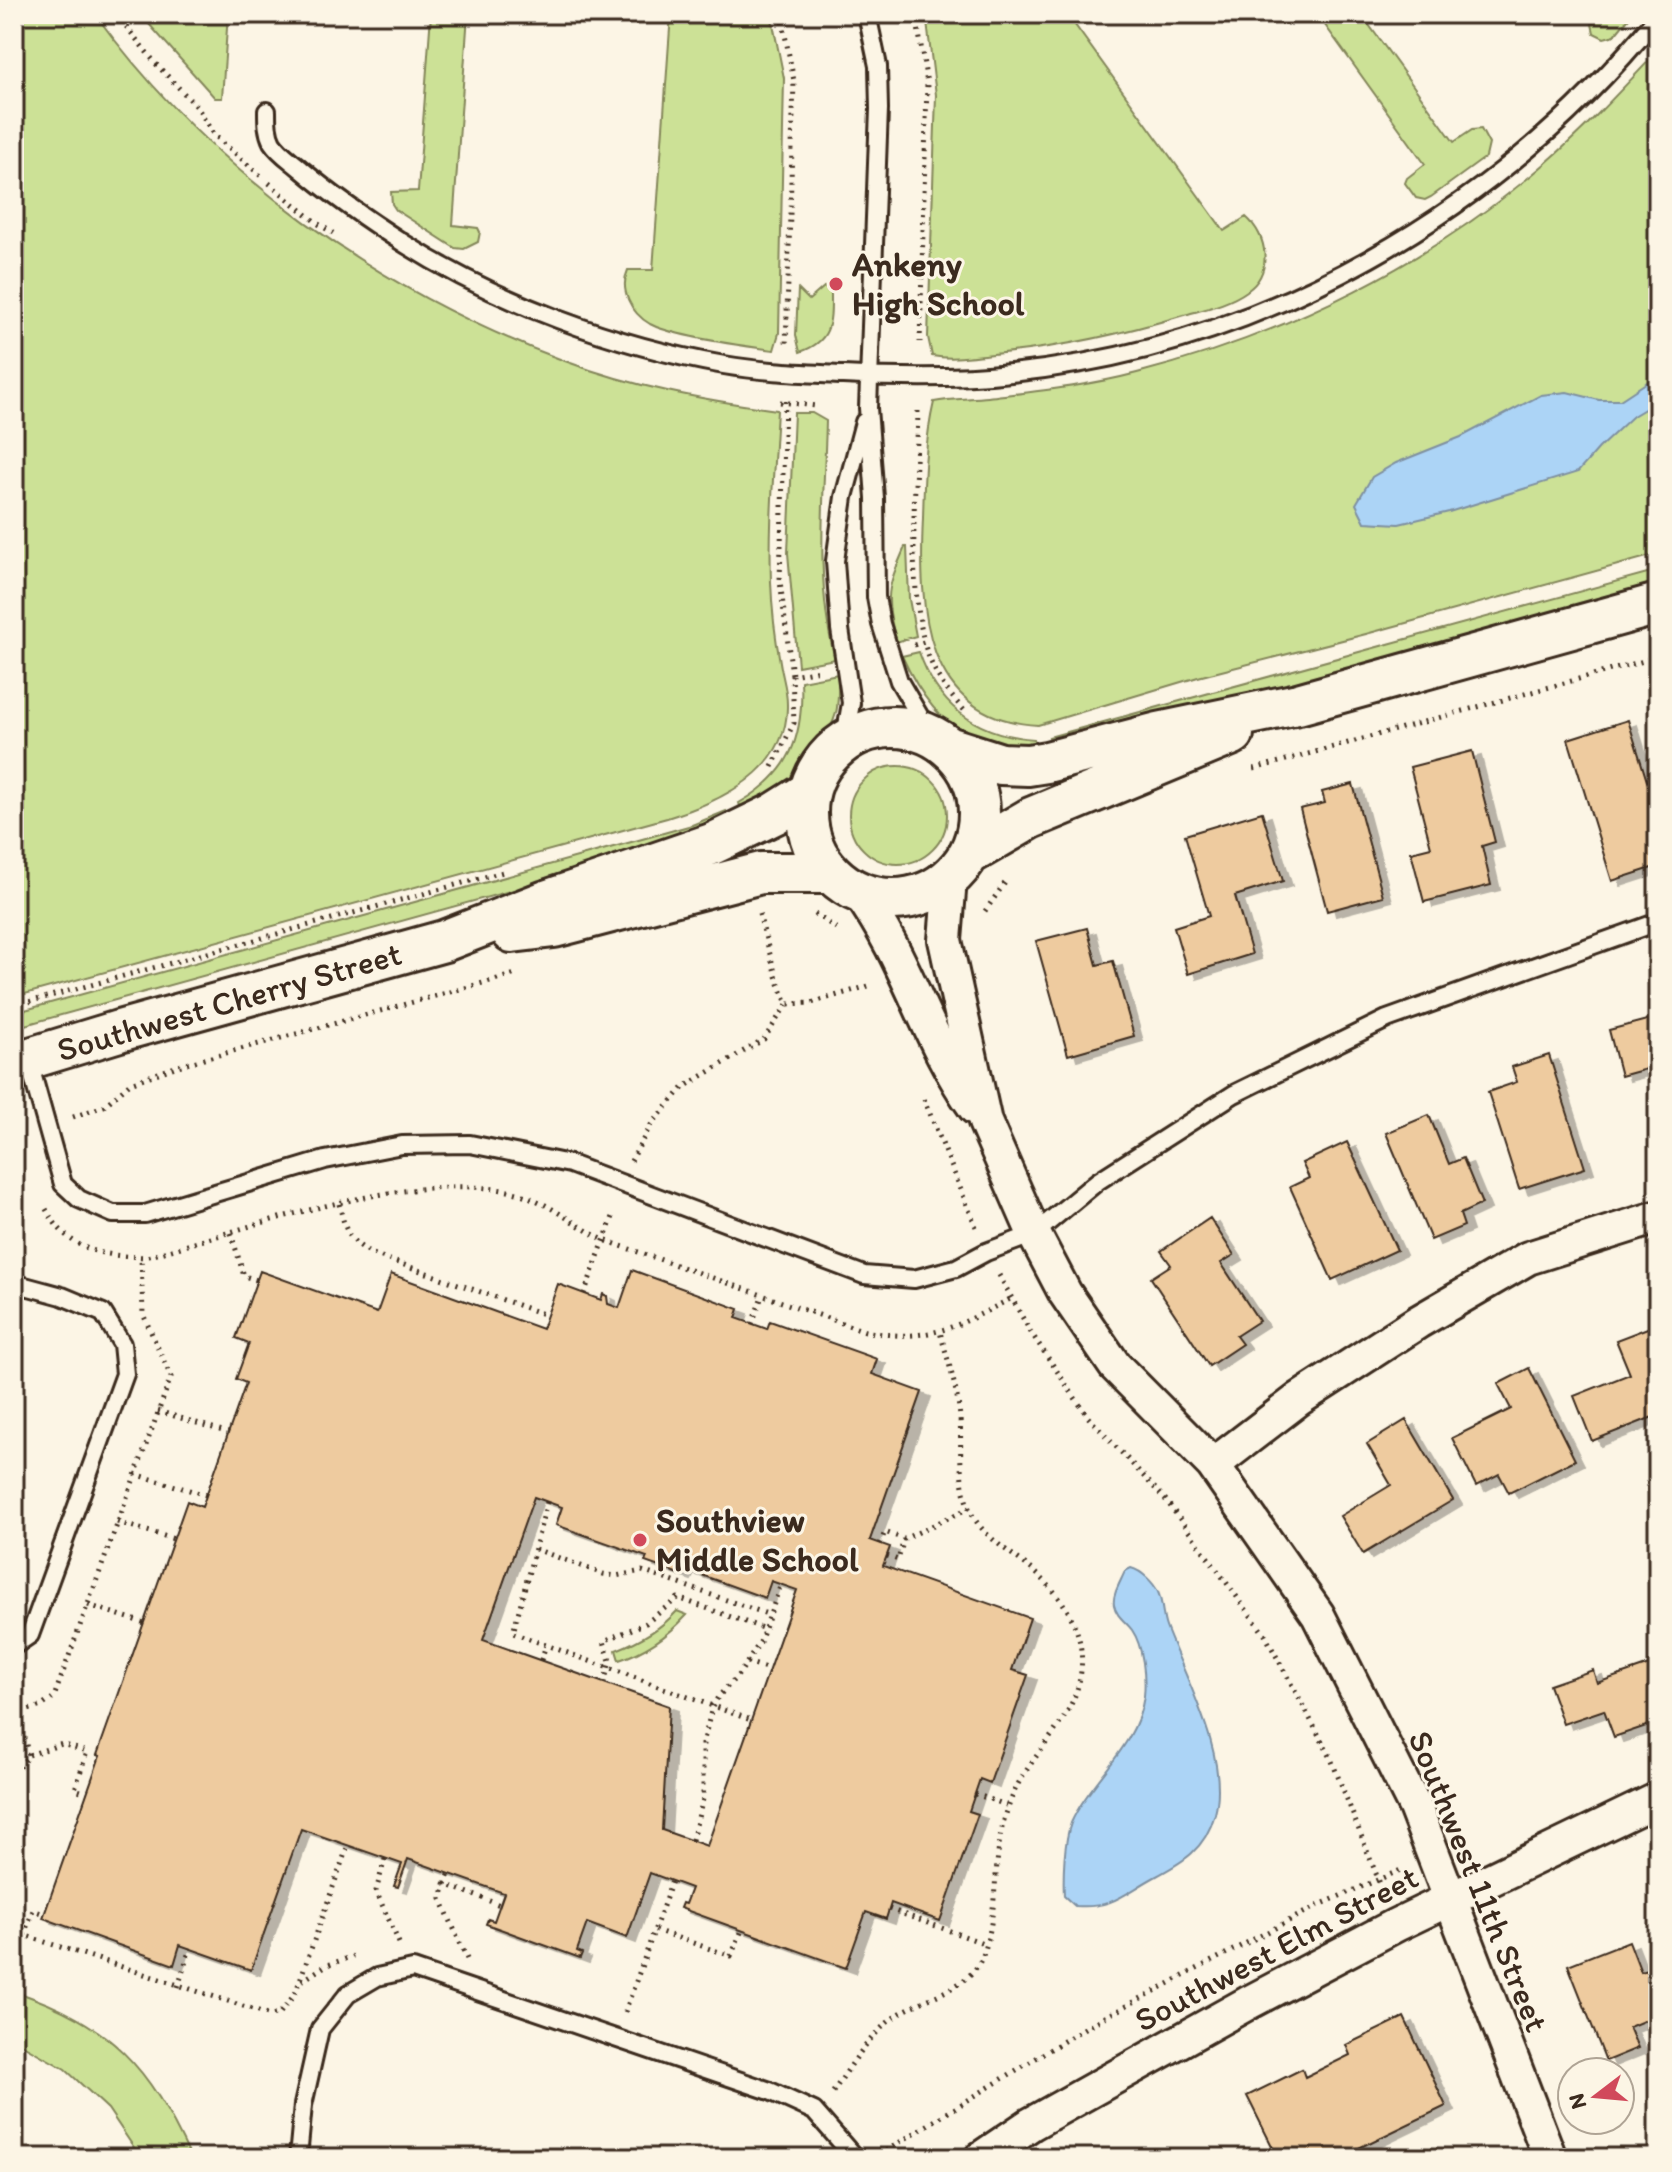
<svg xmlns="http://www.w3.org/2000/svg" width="1672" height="2172" font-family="Itim,sans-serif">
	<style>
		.green { fill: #cce196; stroke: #84865a; stroke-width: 2 }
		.water { fill: #acd4f6; stroke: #7f90a0; stroke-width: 2 }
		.building { fill: #eecb9f; stroke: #3b2a1e; stroke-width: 2; fill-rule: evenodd; filter: url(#shadow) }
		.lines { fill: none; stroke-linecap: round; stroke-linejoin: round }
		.service-casing { stroke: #3b2a1e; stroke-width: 22 }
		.minor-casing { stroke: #3b2a1e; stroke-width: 38 }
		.tertiary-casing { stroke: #3b2a1e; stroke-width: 46 }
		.path { stroke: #3b2a1e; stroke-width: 5; stroke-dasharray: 2 6; stroke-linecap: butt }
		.service { stroke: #fcf5e5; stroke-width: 16 }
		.minor { stroke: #fcf5e5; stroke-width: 32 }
		.tertiary { stroke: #fcf5e5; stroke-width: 40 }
		.poi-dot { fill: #d1495b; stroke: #fcf5e5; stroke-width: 3 }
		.labels { text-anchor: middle; stroke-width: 6; stroke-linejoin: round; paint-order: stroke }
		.poi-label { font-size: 34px; font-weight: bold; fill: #3b2a1e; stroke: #fcf5e5; text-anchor: start }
		.street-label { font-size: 34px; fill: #3b2a1e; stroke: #fcf5e5 }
	</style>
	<defs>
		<filter id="shadow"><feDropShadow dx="9" dy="5" stdDeviation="0" flood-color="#0004"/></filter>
	</defs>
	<rect width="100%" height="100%" fill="#fcf5e5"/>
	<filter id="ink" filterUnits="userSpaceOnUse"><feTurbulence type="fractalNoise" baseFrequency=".0125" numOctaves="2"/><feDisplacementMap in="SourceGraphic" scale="16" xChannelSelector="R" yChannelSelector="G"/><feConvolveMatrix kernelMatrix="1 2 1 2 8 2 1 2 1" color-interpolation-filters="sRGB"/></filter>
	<g filter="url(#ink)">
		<!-- green -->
		<path class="green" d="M14,14H95C211,173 381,293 565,361C633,387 705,400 777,410C774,467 769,525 771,582C772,609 775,636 780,662C782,676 787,689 787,704C789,770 720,802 667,818L14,997Z
			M140,14H228L222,98H215Z
			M431,14H468L453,225L478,228L480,232L478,242L464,249L455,248L396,210L392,204L391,192L418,191Z
			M671,14H771L784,78L779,333L774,350C744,346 674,337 650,324C631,313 619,290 628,270H653Z
			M926,14H1067L1224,231L1246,217C1268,236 1273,273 1247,291C1229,304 1205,309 1184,315C1122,334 1058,348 993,354C973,356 952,360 932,356L928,337L936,95Z
			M1317,14H1361L1454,142L1472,130L1481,129L1489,144L1486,157L1431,197L1425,200L1416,198L1405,183L1407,178L1425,164Z
			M1605,14H1632L1615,35L1604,38L1594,33L1592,24Z
			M1658,51V554L1366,634L1198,677L1038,725C922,719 919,607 923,518C924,478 925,440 934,402C951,398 970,399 988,397C1038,391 1088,386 1137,373C1286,335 1431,263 1547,162C1587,127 1622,89 1658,51Z
			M824,287L831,290C831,321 833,341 800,352L796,335L798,289L809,300Z
			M794,413H812L826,421C824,500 815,582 835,659L798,666L788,553Z
			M905,547H907L909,599L916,636L896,642C885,594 886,591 905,547Z
			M1658,570V585L1053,752L1049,737Z
			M919,652C938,707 976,735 1034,739L1037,754C1016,748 991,745 970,736C938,722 916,687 902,656Z
			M838,674C838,687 839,701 836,713C825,752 775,794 744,818L739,803C790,774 804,738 801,681Z
			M849 815a49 49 0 1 1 98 0a49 49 0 1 1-98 0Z
			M726,811L730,825L695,840L14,1028V1013L635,841L692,825Z
			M677,1611L687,1615C668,1636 647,1651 619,1660L616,1650C639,1641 660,1630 677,1611Z
			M14,1991C111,2024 149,2066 191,2158H141L108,2109L65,2069L14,2040Z"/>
		<!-- water -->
		<path class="water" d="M1658,375V401L1633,416L1599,448L1578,472L1449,512L1399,524L1365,522L1356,504L1372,477L1396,463L1461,437L1541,395L1567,392L1599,400H1620Z
			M1131,1568C1142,1571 1153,1582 1158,1592C1163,1603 1162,1616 1166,1627C1186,1680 1230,1757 1215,1814C1205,1850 1183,1862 1153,1878C1124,1894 1112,1909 1075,1906L1064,1896C1063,1877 1064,1841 1071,1823C1090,1780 1137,1747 1144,1696C1146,1677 1143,1646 1132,1630C1126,1622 1116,1616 1114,1605C1112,1595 1121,1581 1125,1571Z"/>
		<!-- building -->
		<path class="building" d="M1628,720L1651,794L1658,792V866L1612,881L1568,739Z
			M1472,751L1495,842L1482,846L1491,885L1424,902L1411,852L1431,847L1410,767Z
			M1353,784L1383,896L1327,911L1300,809L1325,803L1322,792Z
			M1262,812L1283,881L1235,896L1252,954L1188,974L1174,927L1209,916L1185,835Z
			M1087,928L1097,965L1113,961L1134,1036L1068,1055L1036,941Z
			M1658,1017V1071L1657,1066L1621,1076L1609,1030Z
			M1549,1055L1585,1168L1519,1189L1488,1092L1517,1082L1512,1067Z
			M1429,1115L1449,1164L1463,1158L1482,1204L1460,1214L1464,1226L1431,1240L1386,1133Z
			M1347,1142L1397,1250L1332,1280L1290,1187L1309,1178L1302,1163Z
			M1210,1218L1234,1255L1221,1263L1259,1321L1236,1336L1242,1344L1209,1366L1151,1278L1171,1265L1161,1251Z
			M632,1270L739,1309L736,1318L767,1329L770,1321L877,1359L872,1374L922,1392L870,1540L890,1547L883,1566L1030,1618L1012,1670L1028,1675L990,1783L980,1779L969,1811L978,1814L940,1921L891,1903L886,1919L866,1912L846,1968L680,1908L682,1903L685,1904L691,1888L650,1873L627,1938L587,1923L577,1951L582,1953L580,1958L486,1924L488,1919L494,1921L504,1893L408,1859L398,1887L394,1886L402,1864L301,1829L251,1970L180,1945L174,1965L43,1918L100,1756L97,1755L187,1501L202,1507L246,1383L236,1379L249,1343L236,1338L260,1271L377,1313L391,1274L542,1329L558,1284L601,1300L603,1294L607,1296L608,1304L619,1308ZM534,1497L562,1507L556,1525L647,1557L645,1562L682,1575L685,1569L765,1598L771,1581L797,1590L707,1846L662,1830L669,1706L483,1640Z
			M1658,1324V1392L1656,1393L1658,1415L1592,1441L1574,1396L1630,1374L1616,1340Z
			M1529,1368L1575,1460L1509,1493L1499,1474L1476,1486L1452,1438L1511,1409L1498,1384Z
			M1406,1420L1453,1500L1363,1554L1340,1516L1391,1485L1367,1444Z
			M1658,1662V1722L1614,1737L1604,1710L1563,1724L1549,1685L1593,1670L1597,1683Z
			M1629,1941L1641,1972L1658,1966V2015L1629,2027L1638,2048L1606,2061L1568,1965Z
			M1404,2017L1446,2106L1338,2158H1278L1247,2096L1302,2069L1305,2077L1350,2055L1346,2045Z"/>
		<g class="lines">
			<!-- service casing -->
			<g class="service-casing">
				<path id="service" d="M867,14L878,66L879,109L868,408L875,498L876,597L881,624L899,681L930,734
					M267,111C267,122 267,132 272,142C279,153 292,161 301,169C334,197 369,221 405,244C498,303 616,346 724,365C764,372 804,373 843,375C899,378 955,379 1011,373C1264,348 1499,212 1658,16
					M832,751L847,726L851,703L840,629L835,561L844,497L864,422
					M28,1059L63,1184L79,1199L113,1214H145L325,1160L402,1145L470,1144L570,1164L864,1275L914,1279L956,1268L986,1252L1034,1234L1098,1181L1234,1094L1387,1019L1658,922
					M14,1283L62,1296L103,1313L122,1344L125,1374L30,1635L14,1646
					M298,2158L303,2105L320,2029L348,1994L377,1977L413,1969L770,2091L814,2111L855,2158"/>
			</g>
			<!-- minor casing -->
			<g class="minor-casing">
				<path id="minor" d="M950,879L945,940L985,1122L1034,1234L1065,1293L1115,1366L1213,1465L1318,1615L1415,1807L1550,2158
					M859,893C908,960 927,1041 975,1108
					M1213,1465L1299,1399L1418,1322L1528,1258L1658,1217
					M981,2158L1031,2124L1248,2003L1396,1925L1658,1799"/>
			</g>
			<!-- tertiary casing -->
			<g class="tertiary-casing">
				<path id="tertiary" d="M807 813a86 86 0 1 1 172 0a86 86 0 1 1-172 0Z
					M951,748L1001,764L1028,765L1047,762L1158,733L1298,704L1658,604
					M971,853L1031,818L1233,734
					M512,932L554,927L761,873H830
					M14,1063L119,1031L444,941L546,901L712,844L774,814L809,792"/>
			</g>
			<!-- path -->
			<path class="path" d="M116,14L157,65L198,108L213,134L261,176
				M781,14L794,81L786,347
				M916,14L927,84L920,342
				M269,183L317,223L333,233
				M785,401L780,581L792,675
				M780,402L816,406
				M918,411C916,488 907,567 924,642
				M914,645L924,642C931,669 945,690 964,710
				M772,767L794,723L792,675L820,670
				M1254,769L1658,657
				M985,911L1007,880
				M759,914L776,976L787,1004L811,1003L872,985
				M815,914L836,928
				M14,1006L503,872
				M924,1099L976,1227
				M73,1117L104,1106L130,1083L178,1066L516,974
				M631,1161L651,1125L684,1087L764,1039L787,1004
				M339,1204C346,1232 347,1240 373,1254L546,1315
				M46,1209C69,1252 102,1256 147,1257C249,1228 409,1169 513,1192C547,1200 573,1225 604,1240L865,1331C929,1344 958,1326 1012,1298
				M231,1233L244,1276L257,1280
				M999,1275L1030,1331L1088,1417L1165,1499L1265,1635L1330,1756L1384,1894
				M584,1294L614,1214
				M752,1324L762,1296
				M158,1411L229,1433
				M135,1474L206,1495
				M547,1502L513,1633L751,1720
				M117,1522L174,1539
				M880,1544L885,1532L904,1539L969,1508
				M535,1549L603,1574L616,1576L642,1571L770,1615
				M887,1556L898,1560L904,1539
				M88,1605L144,1623
				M541,1660L546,1645
				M747,1662L769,1669
				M604,1683L610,1661L604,1641L646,1623L678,1598L765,1629
				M14,1714L42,1706L54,1697L171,1377L143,1314L141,1257
				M29,1755L62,1744L87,1752L75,1789L87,1793
				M14,1773L29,1755L17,1714
				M975,1794L1009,1806
				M692,1840L703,1799V1744L712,1707L718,1697L740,1673L760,1642L781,1584
				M385,1859L376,1891L399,1943
				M445,1884L450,1873
				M889,1909L986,1944
				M655,1930L731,1956L742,1930
				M14,1932L271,2015L280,2013L295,1994L348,1845
				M24,1935L33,1910L44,1914
				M467,1959L441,1899L445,1884L500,1905
				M302,1981L325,1966L353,1956
				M178,1987L190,1948
				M625,2012L672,1881
				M833,2092C852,2064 870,2033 899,2014C924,1998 957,1992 976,1968C999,1937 992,1860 1004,1820C1009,1805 1014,1789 1023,1776C1044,1741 1076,1714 1081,1671C1086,1627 1059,1590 1025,1564C1009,1552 992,1541 979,1525C953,1492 964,1447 959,1408C955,1382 947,1357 940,1332
				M879,2155L1088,2026L1317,1906L1403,1869"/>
			<!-- service -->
			<use href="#service" class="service"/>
			<!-- minor -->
			<use href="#minor" class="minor"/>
			<!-- tertiary -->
			<use href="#tertiary" class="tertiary"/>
		</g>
	</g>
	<!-- markers -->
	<g class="poi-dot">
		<circle cx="836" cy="284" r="8"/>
		<circle cx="640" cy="1540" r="8"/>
	</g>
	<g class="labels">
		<!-- poi labels -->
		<g class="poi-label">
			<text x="852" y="276">Ankeny<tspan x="852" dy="39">High School</tspan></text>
			<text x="656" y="1532">Southview<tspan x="656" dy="39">Middle School</tspan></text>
		</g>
		<!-- street labels -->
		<g class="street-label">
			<text transform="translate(229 1001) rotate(-16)" y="12">Southwest Cherry Street</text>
			<text transform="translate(1479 1881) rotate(68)" y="12">Southwest 11th Street</text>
			<text transform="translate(1276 1948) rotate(-28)" y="12">Southwest Elm Street</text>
		</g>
	</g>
	<!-- margin -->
	<rect width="1672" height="2172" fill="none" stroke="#fcf5e5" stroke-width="48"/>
	<rect x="24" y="24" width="1624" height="2124" fill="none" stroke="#3b2a1e" stroke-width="3" filter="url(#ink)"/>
	<!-- north arrow -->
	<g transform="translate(1596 2096) rotate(254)"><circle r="38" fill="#fcf5e5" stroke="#afa495" stroke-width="2"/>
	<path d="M0-6L14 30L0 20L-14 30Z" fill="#d1495b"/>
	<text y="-12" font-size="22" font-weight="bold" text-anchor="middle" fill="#3b2a1e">N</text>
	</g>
</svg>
